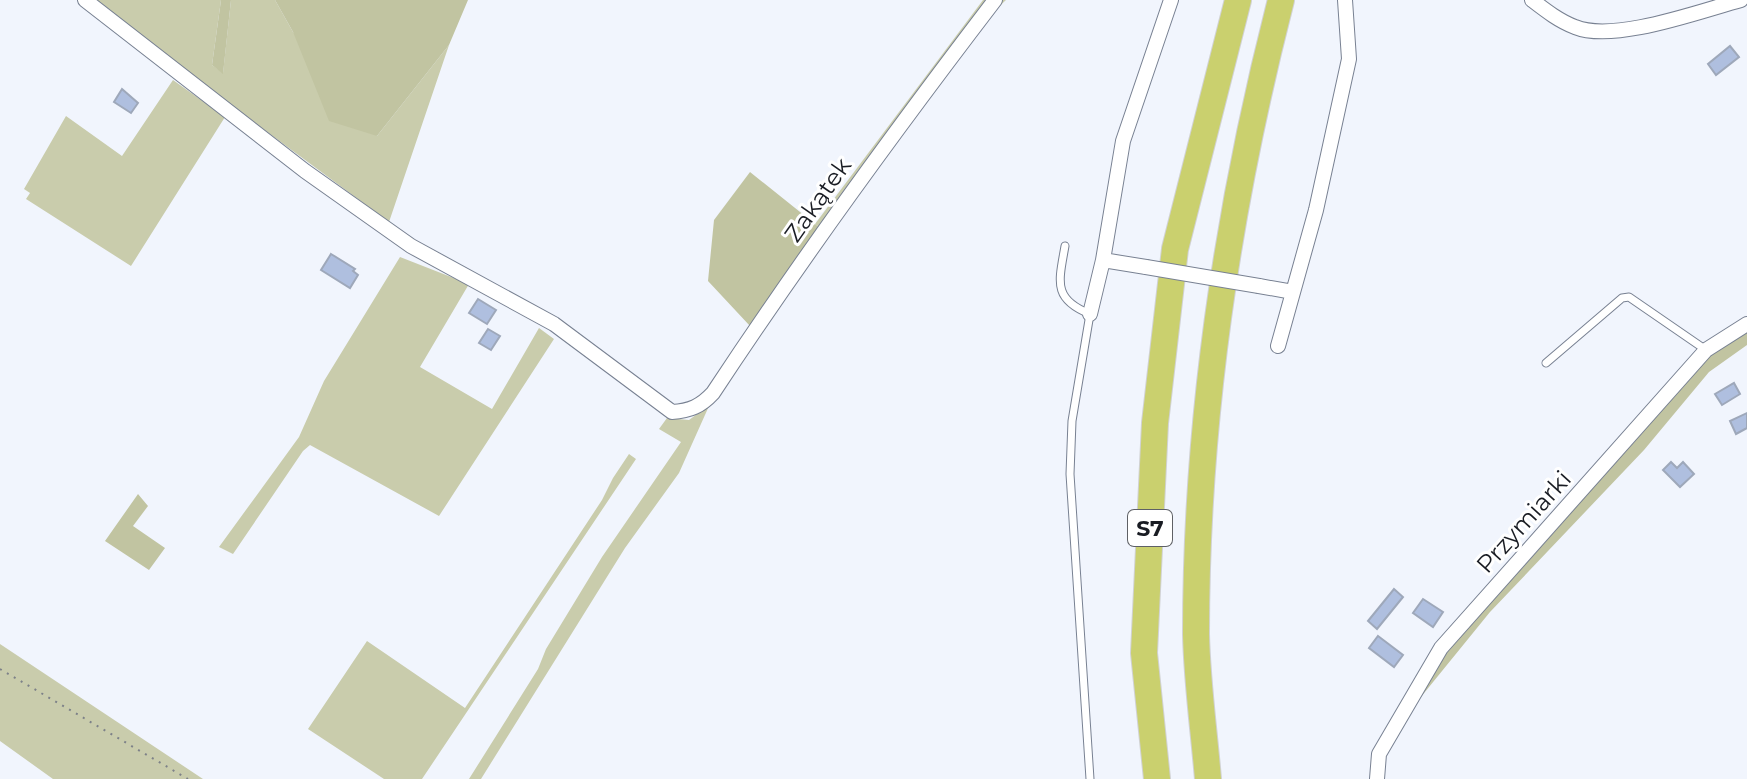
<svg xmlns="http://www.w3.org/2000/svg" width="1747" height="779" font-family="Montserrat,sans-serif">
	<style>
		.green { fill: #c9ccac }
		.forest { fill: #c1c4a1 }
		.building { fill: #afbfdf; stroke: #9ea8ba; stroke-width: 2 }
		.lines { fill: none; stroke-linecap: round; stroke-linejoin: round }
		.lane-casing { stroke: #788192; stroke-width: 9 }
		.street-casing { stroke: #788192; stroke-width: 16 }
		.highway-casing { stroke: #d1d2d3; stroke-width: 28 }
		.path { stroke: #7d8188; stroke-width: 2; stroke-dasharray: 2 6; stroke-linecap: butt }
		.lane { stroke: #fff; stroke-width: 7 }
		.street { stroke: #fff; stroke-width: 14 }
		.highway { stroke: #cad06e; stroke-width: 26 }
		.street-bridge-casing { stroke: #788192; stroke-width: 16; stroke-linecap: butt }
		.street-bridge { stroke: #fff; stroke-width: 14 }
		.labels { text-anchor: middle; stroke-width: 6; stroke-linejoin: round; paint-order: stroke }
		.shield { fill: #fff; stroke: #5e6065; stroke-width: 2 }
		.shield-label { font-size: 22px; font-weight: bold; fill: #191c23 }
		.street-label { font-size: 24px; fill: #191c23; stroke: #fff }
	</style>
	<rect width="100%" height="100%" fill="#f1f5fd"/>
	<!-- green -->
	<path class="green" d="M95,0H221L212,65L223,73L231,0H275L293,32L377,136L449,45L389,222L213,92Z
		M983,0H1006L985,20L828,232L709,406L679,473L625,548L481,779H469L538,669L546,649L602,557L681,442L659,429L667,418L689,420L708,406L819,227L815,224Z
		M173,80L225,117L131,266L26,199L30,193L24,189L66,116L122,156Z
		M400,257L469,284L420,367L492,409L539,328L554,339L439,516L310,445L303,451L233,554L219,547L299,437L324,381Z
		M629,454L636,459L422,779H384L308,729L367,641L465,708L602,500L613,478Z
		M0,644L203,779H53L0,741Z"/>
	<!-- forest -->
	<path class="forest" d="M221,0H231L223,74L212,65Z
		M275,0H468L449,45L377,136L329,121L293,32Z
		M750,172L820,228L750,326L708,281L714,220Z
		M1747,328V345L1709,372L1644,450L1490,612L1416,703L1451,645L1709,355Z
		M138,494L148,506L133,526L165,548L149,570L105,541Z"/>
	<!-- building -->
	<path class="building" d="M1730,46L1739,57L1716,75L1708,64Z
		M122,89L138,103L131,113L114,102Z
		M331,254L355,269L353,271L358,275L350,288L321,270Z
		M478,299L496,310L487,324L469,313Z
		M488,329L500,336L491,350L479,343Z
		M1734,383L1740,394L1722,405L1715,394Z
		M1747,413V428L1736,434L1730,421Z
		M1671,462L1677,468L1683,462L1694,474L1680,487L1663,470Z
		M1394,589L1403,597L1377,629L1368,621Z
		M1423,599L1443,612L1433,627L1413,613Z
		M1378,636L1403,655L1394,667L1369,648Z"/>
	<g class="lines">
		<!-- lane casing -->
		<g class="lane-casing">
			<path id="lane" d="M1065,246C1059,281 1052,299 1090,314L1072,421L1070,474L1090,779
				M1546,363L1622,298L1629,297L1706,350"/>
		</g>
		<!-- street casing -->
		<g class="street-casing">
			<path id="street" d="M85,0L305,171L411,246L554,324L672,412C690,411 701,406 713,393C802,258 897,128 995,0
				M1532,0C1545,10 1559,21 1575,27C1614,43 1700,11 1741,0
				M1103,260L1146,267
				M1259,286L1293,292
				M1090,314L1103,260L1123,141L1171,0
				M1278,346L1316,210L1349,59L1345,0
				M1377,779L1379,754L1441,648L1706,350L1747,324"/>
		</g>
		<!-- highway casing -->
		<g class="highway-casing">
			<path id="highway" d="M1157,779L1144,653L1155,423L1175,249L1238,0
				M1208,779C1204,731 1197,682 1196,634C1196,421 1228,206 1281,0"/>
		</g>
		<!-- path -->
		<path class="path" d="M0,669L188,779"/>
		<!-- lane -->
		<use href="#lane" class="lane"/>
		<!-- street -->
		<use href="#street" class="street"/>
		<!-- highway -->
		<use href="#highway" class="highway"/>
		<!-- street-bridge casing -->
		<g class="street-bridge-casing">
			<path id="street-bridge" d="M1146,267L1259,286"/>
		</g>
		<!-- street-bridge -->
		<use href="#street-bridge" class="street-bridge"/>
	</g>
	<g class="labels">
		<!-- shield labels -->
		<rect class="shield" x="1128" y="510" width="44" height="36" rx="6"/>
		<g class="shield-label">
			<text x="1150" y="536">S7</text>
		</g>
		<!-- street labels -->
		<g class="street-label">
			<text transform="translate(818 200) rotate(-55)" y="8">Zakątek</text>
			<text transform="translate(1524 522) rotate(-48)" y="8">Przymiarki</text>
		</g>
	</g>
</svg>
